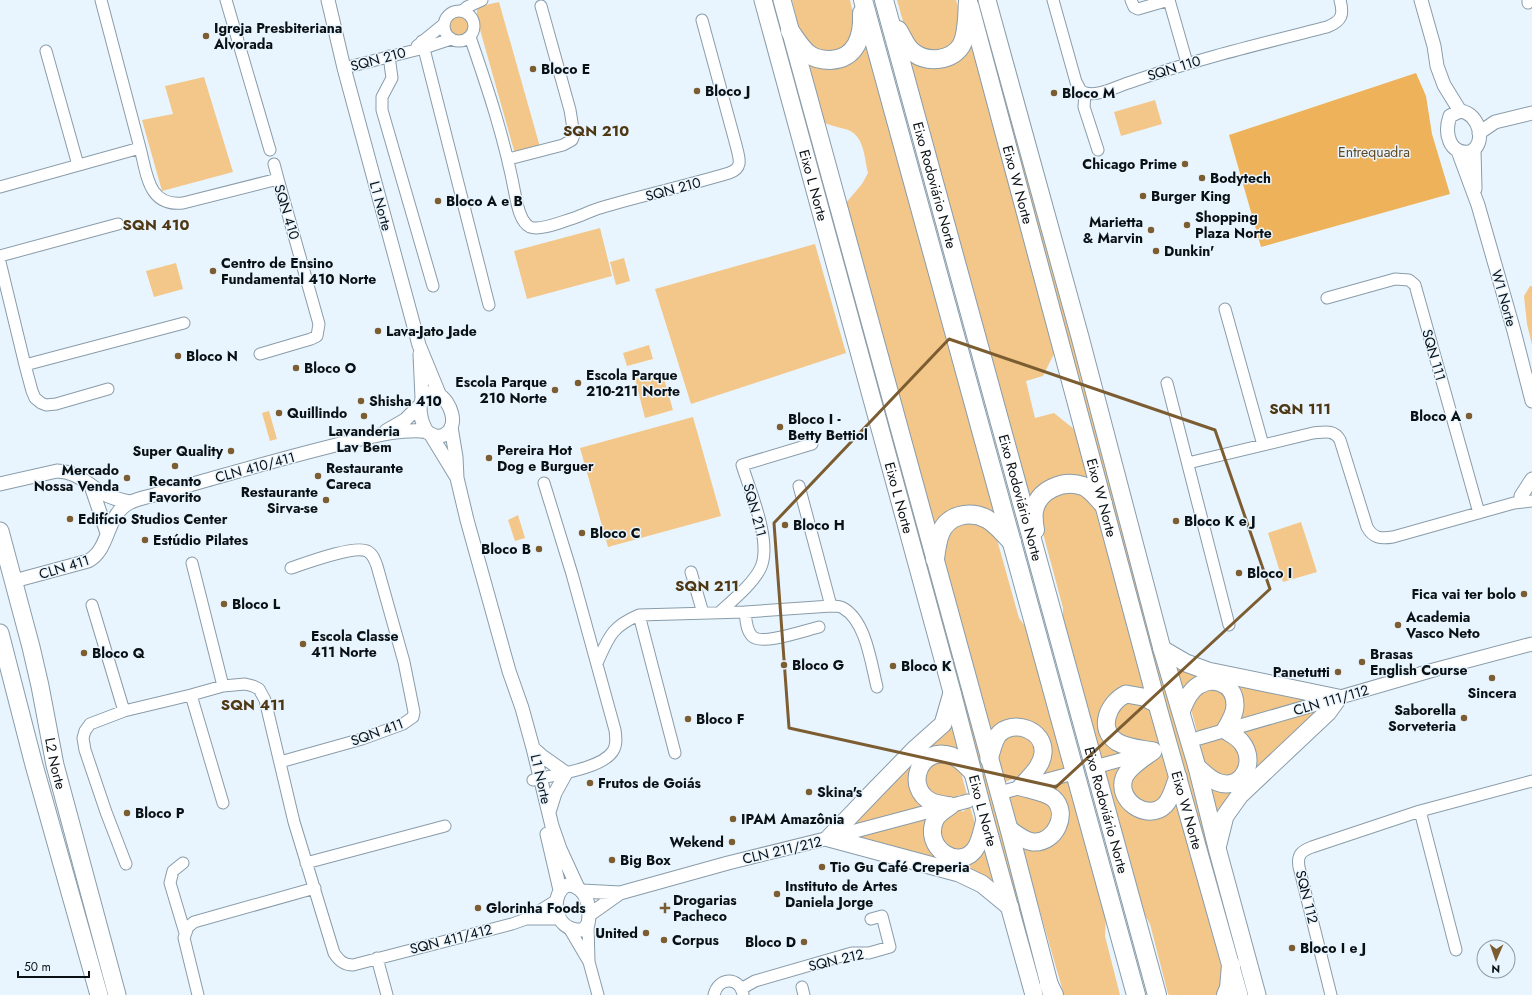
<svg xmlns="http://www.w3.org/2000/svg" width="1532" height="995" font-family="Jost,sans-serif">
	<style>
		.green { fill: #f3c689 }
		.forest { fill: #eeb25a }
		.lines { fill: none; stroke-linecap: round; stroke-linejoin: round }
		.minor-casing { stroke: #899ca9; stroke-width: 13 }
		.tertiary-casing { stroke: #899ca9; stroke-width: 15 }
		.primary-casing { stroke: #899ca9; stroke-width: 19 }
		.trunk-casing { stroke: #899ca9; stroke-width: 20 }
		.minor { stroke: #fff; stroke-width: 11 }
		.tertiary { stroke: #fff; stroke-width: 13 }
		.primary { stroke: #fff; stroke-width: 17 }
		.trunk { stroke: #fff; stroke-width: 18 }
		.marked { fill: none; stroke: #7b5d31; stroke-width: 3; stroke-linejoin: round }
		.poi-dot { fill: #7b5d31; stroke: #e9f5fe; stroke-width: 1.5 }
		.labels { text-anchor: middle; stroke-width: 3; stroke-linejoin: round; paint-order: stroke }
		.poi-label { font-size: 14px; font-weight: bold; fill: #0a1115; stroke: #e9f5fe; text-anchor: start }
		.street-label { font-size: 14px; fill: #0a1115; stroke: #e9f5fe }
		.park-label { font-size: 14px; fill: #5e4521; stroke: #e9f5fe }
		.neighbourhood-label { font-size: 15px; font-weight: bold; fill: #4e3713; stroke: #e9f5fe }
	</style>
	<rect width="100%" height="100%" fill="#e9f5fe"/>
	<!-- green -->
	<path class="green" d="M768,0H775L1046,995H1040Z
		M792,0H850L856,26L847,49L821,54L801,37Z
		M897,0H956L962,20L952,49L922,53L906,32Z
		M973,0H980L1253,995H1245Z
		M499,2L540,147L515,154L477,19V10L481,6Z
		M444 30a17 17 0 1 1 34 0a17 17 0 1 1-34 0Z
		M865,37L997,519L989,513L934,531L845,204L862,184L868,173C864,155 864,134 845,129C837,127 828,125 821,121L804,58L813,63Z
		M971,37L1057,348L1043,376L1026,381L1035,418L1054,413L1079,433L1090,484L1029,505L907,54L919,62Z
		M204,77L233,172L162,191L142,120L173,114L165,86Z
		M1155,100L1162,124L1121,136L1114,112Z
		M600,228L612,276L527,299L514,251Z
		M815,244L846,353L691,404L655,289Z
		M624,258L630,281L616,285L610,262Z
		M176,263L183,289L154,297L146,271Z
		M1530,286H1532V345L1527,324L1524,296Z
		M649,345L653,359L627,366L623,353Z
		M662,372L673,410L645,418L635,379Z
		M269,411L277,439L270,441L262,413Z
		M693,417L721,516L608,547L580,448Z
		M1076,490L1094,505L1146,695L1104,712L1130,751L1099,759L1063,628V608L1040,522L1047,496Z
		M518,515L525,538L515,541L508,520Z
		M977,520L996,536L1019,618L1027,629L1065,768L1034,777L1040,732L992,738L941,550L950,526Z
		M1301,522L1317,572L1283,582L1268,533Z
		M1171,660L1323,699L1235,723L1224,681L1182,700Z
		M1199,689H1222L1231,705C1219,727 1222,726 1197,731L1190,706Z
		M1127,700L1147,707L1150,710L1159,743H1130L1120,739L1111,717Z
		M1323,706L1218,831L1203,777L1231,787L1253,748L1248,737L1242,731Z
		M952,712L964,758L922,757L929,806L842,829Z
		M1025,732L1039,753L1024,774L1005,782L997,754L1001,739Z
		M1222,738L1236,740L1242,771L1224,780L1204,764L1200,744Z
		M1163,755L1170,783L1157,805L1132,801L1129,778L1141,766Z
		M941,758L960,769L967,795H958L959,798L952,800L926,793L923,770Z
		M1134,762L1128,808L1175,798L1226,984L1222,995H1169L1168,994L1150,924L1137,901L1105,770Z
		M1068,781L1106,912L1105,936L1120,995H1064L1020,842L1063,824L1038,788Z
		M1008,796H1037L1055,808L1048,834H1023L1015,821Z
		M970,807L977,829L973,846L948,853L937,828L945,815L961,809L962,812Z
		M932,817L949,860L985,835L1001,894L848,839Z"/>
	<!-- forest -->
	<path class="forest" d="M1416,73L1426,96L1432,134L1450,194L1261,247L1229,135Z"/>
	<g class="lines">
		<!-- minor casing -->
		<g class="minor-casing">
			<path id="minor" d="M226,0L270,150
				M1053,0L1076,82L1081,91C1094,99 1115,87 1128,83C1193,60 1260,44 1327,27C1342,21 1344,15 1340,0
				M1131,0L1134,7L1138,9L1169,0
				M1169,0L1187,63
				M1528,0V3
				M444 26a15 15 0 1 1 30 0a15 15 0 1 1-30 0Z
				M462,11L467,7L482,0
				M470,37C488,89 505,140 515,194C517,204 520,222 530,227C540,231 561,222 571,219C581,216 590,211 600,208C643,195 686,186 729,173C744,168 739,158 736,145L702,20
				M422,41L489,305
				M417,46L444,24
				M46,51L78,165
				M389,56L392,78L382,97V110L433,286
				M344,68L424,48L451,39
				M1085,93L1084,107L1098,150
				M140,148C147,174 148,207 183,203L278,179L319,324L317,336L311,339L260,354
				M509,159L563,145L572,140L574,135L570,110L541,6
				M274,164L278,179
				M0,187L140,148L101,0
				M0,256L118,224
				M0,262L25,365L32,391L35,398L41,403L46,405L56,404L108,389
				M1327,298L1395,279L1409,280L1415,285L1479,513
				M1225,309L1263,445
				M25,365L184,323
				M1167,383L1229,625
				M1188,463L1313,433C1324,432 1334,429 1340,440L1367,527C1373,538 1380,539 1393,537L1514,503L1532,501
				M799,486L831,606
				M192,563L223,686
				M691,572L703,613
				M92,605L124,711
				M720,612C733,600 754,583 761,567C772,541 750,491 742,465L812,444
				M745,612C746,619 746,630 752,636C761,646 806,630 819,627
				M639,615L675,753
				M597,663C609,637 611,627 639,615L745,612L831,606C835,606 840,606 843,608C866,621 871,663 877,687
				M191,695L223,803
				M280,762L362,739L403,724L413,717L414,712L404,662L377,566C375,560 373,554 367,551C354,545 306,563 291,568
				M533,780C552,775 602,769 613,751C617,745 616,737 615,730L572,574L544,483
				M1420,811L1456,950
				M183,863L173,871L170,883L185,933
				M306,863L445,826
				M126,864L106,812L85,750L83,738L85,731L90,724L124,711L191,695L223,686L245,684L253,686L259,689L265,700L294,822L334,953C339,961 344,965 353,965L512,924L526,919L557,900
				M526,919H559
				M588,924L589,962L598,995
				M569,928L589,962
				M377,958L387,995
				M802,987L804,995
				M741,989L755,981L852,953H869L890,947L882,916L871,919
				M198,995L184,938L188,927L194,922L315,888
				M714,995C718,977 739,976 743,994
				M1331,995L1299,867C1297,855 1301,851 1312,847L1420,811L1532,781"/>
		</g>
		<!-- tertiary casing -->
		<g class="tertiary-casing">
			<path id="tertiary" d="M328,0L344,68L419,345L440,396
				M1421,0L1434,46L1437,66L1444,85L1460,111
				M1460,111C1480,113 1487,145 1470,152C1449,155 1444,133 1450,116Z
				M1479,133L1495,122L1532,113
				M1474,150L1475,189
				M1458,151L1478,205L1514,331L1532,401
				M420,354L422,398
				M451,427L456,457L457,478L467,520L509,671L522,708L533,748L552,826L560,849L577,886
				M386,431L405,420L421,404
				M431,435L456,476
				M0,484L57,471C78,472 84,482 101,492C110,498 120,500 130,502
				M91,486L107,533
				M1521,496L1532,479
				M14,581L88,561C111,549 105,514 131,502C138,499 147,497 154,495C172,490 189,485 207,480C263,464 322,447 379,435C390,432 417,429 427,432C433,435 437,438 444,435C460,427 451,401 438,394C435,392 431,392 427,394C415,402 421,423 428,433
				M1199,738L1437,669L1532,644
				M533,748L542,756L566,773L555,793L549,812
				M1102,765L1146,753
				M1007,791L1066,775
				M547,834L560,890
				M568,885C587,886 591,908 588,924L583,930C551,932 550,891 568,885Z
				M582,891L620,893L728,863L829,838L968,801
				M589,915L620,893"/>
		</g>
		<!-- primary casing -->
		<g class="primary-casing">
			<g id="primary">
				<path id="s1" d="M763,0L952,692L985,819L1034,995"/>
				<path d="M782,0L1009,829L1052,995"/>
				<path d="M987,0L1080,337L1162,649L1197,767L1217,848L1257,995"/>
				<path id="s2" d="M970,6L1157,704L1239,995"/>
				<path id="s3" d="M0,531L31,647L40,686L55,765L117,995"/>
				<path d="M0,633L34,765L99,995"/>
				<path d="M1162,649L1186,663L1208,671L1338,698L1328,712L1240,795L1225,816L1218,844"/>
				<path d="M952,693L943,724L916,748L876,789L829,838L959,873L982,884L1010,907"/>
				<path d="M1181,712C1184,704 1187,696 1193,690C1208,674 1235,681 1235,705C1235,714 1230,722 1225,730C1231,734 1238,737 1242,743C1257,762 1242,792 1217,782C1209,779 1203,772 1197,767"/>
				<path d="M1153,751C1144,758 1128,767 1124,778C1116,801 1148,822 1165,805C1172,798 1174,786 1178,777"/>
				<path d="M1153,751C1142,749 1127,748 1117,742C1097,729 1108,703 1126,694L1143,697L1157,704"/>
				<path d="M989,759C992,751 993,742 998,735C1013,718 1045,730 1043,753C1042,767 1029,777 1021,787C1031,790 1045,792 1053,798C1070,813 1055,844 1033,842C1024,841 1016,834 1009,829"/>
				<path d="M950,806C944,805 937,804 932,802C903,788 920,744 952,756C961,759 968,768 974,774"/>
				<path d="M950,806C946,809 939,813 936,818C920,848 962,874 977,846C981,838 983,828 985,819"/>
			</g>
		</g>
		<!-- trunk casing -->
		<g class="trunk-casing">
			<g id="trunk">
				<path d="M863,0L1136,995"/>
				<path id="s4" d="M884,0L1157,995"/>
				<path d="M898,30C903,38 906,48 914,53C928,63 951,61 961,46C968,34 967,14 968,0"/>
				<path d="M790,31C796,39 802,50 810,55C816,59 823,60 830,60C857,59 863,35 862,13"/>
				<path d="M1035,530C1034,524 1033,517 1034,511C1038,490 1063,479 1083,486C1091,489 1097,498 1103,504"/>
				<path d="M935,559C936,551 937,542 940,534C947,515 969,510 987,519C996,524 1004,534 1012,542"/>
				<path d="M1049,985L1054,995"/>
				<path d="M1226,995L1229,988L1231,965"/>
			</g>
		</g>
		<!-- minor -->
		<use href="#minor" class="minor"/>
		<!-- tertiary -->
		<use href="#tertiary" class="tertiary"/>
		<!-- primary -->
		<use href="#primary" class="primary"/>
		<!-- trunk -->
		<use href="#trunk" class="trunk"/>
	</g>
	<!-- marked area -->
	<path class="marked" d="M949,339L1215,430L1270,589L1056,787L789,728L774,523Z"/>
	<!-- markers -->
	<g class="poi-dot">
		<circle cx="206" cy="36" r="4"/>
		<circle cx="533" cy="69" r="4"/>
		<circle cx="697" cy="91" r="4"/>
		<circle cx="1054" cy="93" r="4"/>
		<circle cx="1185" cy="164" r="4"/>
		<circle cx="1202" cy="178" r="4"/>
		<circle cx="1143" cy="196" r="4"/>
		<circle cx="438" cy="201" r="4"/>
		<circle cx="1187" cy="225" r="4"/>
		<circle cx="1151" cy="230" r="4"/>
		<circle cx="1156" cy="251" r="4"/>
		<circle cx="213" cy="271" r="4"/>
		<circle cx="378" cy="331" r="4"/>
		<circle cx="178" cy="356" r="4"/>
		<circle cx="296" cy="368" r="4"/>
		<circle cx="578" cy="383" r="4"/>
		<circle cx="555" cy="390" r="4"/>
		<circle cx="361" cy="401" r="4"/>
		<circle cx="279" cy="413" r="4"/>
		<circle cx="364" cy="416" r="4"/>
		<circle cx="1469" cy="416" r="4"/>
		<circle cx="780" cy="427" r="4"/>
		<circle cx="231" cy="451" r="4"/>
		<circle cx="489" cy="458" r="4"/>
		<circle cx="175" cy="466" r="4"/>
		<circle cx="318" cy="476" r="4"/>
		<circle cx="127" cy="478" r="4"/>
		<circle cx="326" cy="500" r="4"/>
		<circle cx="70" cy="519" r="4"/>
		<circle cx="1176" cy="521" r="4"/>
		<circle cx="785" cy="525" r="4"/>
		<circle cx="582" cy="533" r="4"/>
		<circle cx="145" cy="540" r="4"/>
		<circle cx="539" cy="549" r="4"/>
		<circle cx="1239" cy="573" r="4"/>
		<circle cx="1524" cy="594" r="4"/>
		<circle cx="224" cy="604" r="4"/>
		<circle cx="1398" cy="625" r="4"/>
		<circle cx="303" cy="644" r="4"/>
		<circle cx="84" cy="653" r="4"/>
		<circle cx="1362" cy="662" r="4"/>
		<circle cx="784" cy="665" r="4"/>
		<circle cx="893" cy="666" r="4"/>
		<circle cx="1338" cy="672" r="4"/>
		<circle cx="1492" cy="678" r="4"/>
		<circle cx="1464" cy="718" r="4"/>
		<circle cx="688" cy="719" r="4"/>
		<circle cx="590" cy="783" r="4"/>
		<circle cx="809" cy="792" r="4"/>
		<circle cx="127" cy="813" r="4"/>
		<circle cx="733" cy="819" r="4"/>
		<circle cx="732" cy="842" r="4"/>
		<circle cx="612" cy="860" r="4"/>
		<circle cx="822" cy="867" r="4"/>
		<circle cx="777" cy="894" r="4"/>
		<circle cx="478" cy="908" r="4"/>
		<path d="M663 902h4v4h4v4h-4v4h-4v-4h-4v-4h4z"/>
		<circle cx="646" cy="933" r="4"/>
		<circle cx="664" cy="940" r="4"/>
		<circle cx="804" cy="942" r="4"/>
		<circle cx="1292" cy="948" r="4"/>
	</g>
	<g class="labels">
		<!-- poi labels -->
		<g class="poi-label">
			<text x="214" y="33">Igreja Presbiteriana<tspan x="214" dy="16">Alvorada</tspan></text>
			<text x="541" y="74">Bloco E</text>
			<text x="705" y="96">Bloco J</text>
			<text x="1062" y="98">Bloco M</text>
			<text x="1177" y="169" text-anchor="end">Chicago Prime</text>
			<text x="1210" y="183">Bodytech</text>
			<text x="1151" y="201">Burger King</text>
			<text x="446" y="206">Bloco A e B</text>
			<text x="1195" y="222">Shopping<tspan x="1195" dy="16">Plaza Norte</tspan></text>
			<text x="1143" y="227" text-anchor="end">Marietta<tspan x="1143" dy="16">&amp; Marvin</tspan></text>
			<text x="1164" y="256">Dunkin'</text>
			<text x="221" y="268">Centro de Ensino<tspan x="221" dy="16">Fundamental 410 Norte</tspan></text>
			<text x="386" y="336">Lava-Jato Jade</text>
			<text x="186" y="361">Bloco N</text>
			<text x="304" y="373">Bloco O</text>
			<text x="586" y="380">Escola Parque<tspan x="586" dy="16">210-211 Norte</tspan></text>
			<text x="547" y="387" text-anchor="end">Escola Parque<tspan x="547" dy="16">210 Norte</tspan></text>
			<text x="369" y="406">Shisha 410</text>
			<text x="287" y="418">Quillindo</text>
			<text x="1461" y="421" text-anchor="end">Bloco A</text>
			<text x="788" y="424">Bloco I -<tspan x="788" dy="16">Betty Bettiol</tspan></text>
			<text x="364" y="436" text-anchor="middle">Lavanderia<tspan x="364" dy="16">Lav Bem</tspan></text>
			<text x="497" y="455">Pereira Hot<tspan x="497" dy="16">Dog e Burguer</tspan></text>
			<text x="223" y="456" text-anchor="end">Super Quality</text>
			<text x="326" y="473">Restaurante<tspan x="326" dy="16">Careca</tspan></text>
			<text x="119" y="475" text-anchor="end">Mercado<tspan x="119" dy="16">Nossa Venda</tspan></text>
			<text x="175" y="486" text-anchor="middle">Recanto<tspan x="175" dy="16">Favorito</tspan></text>
			<text x="318" y="497" text-anchor="end">Restaurante<tspan x="318" dy="16">Sirva-se</tspan></text>
			<text x="78" y="524">Edifício Studios Center</text>
			<text x="1184" y="526">Bloco K e J</text>
			<text x="793" y="530">Bloco H</text>
			<text x="590" y="538">Bloco C</text>
			<text x="153" y="545">Estúdio Pilates</text>
			<text x="531" y="554" text-anchor="end">Bloco B</text>
			<text x="1247" y="578">Bloco I</text>
			<text x="1516" y="599" text-anchor="end">Fica vai ter bolo</text>
			<text x="232" y="609">Bloco L</text>
			<text x="1406" y="622">Academia<tspan x="1406" dy="16">Vasco Neto</tspan></text>
			<text x="311" y="641">Escola Classe<tspan x="311" dy="16">411 Norte</tspan></text>
			<text x="92" y="658">Bloco Q</text>
			<text x="1370" y="659">Brasas<tspan x="1370" dy="16">English Course</tspan></text>
			<text x="792" y="670">Bloco G</text>
			<text x="901" y="671">Bloco K</text>
			<text x="1330" y="677" text-anchor="end">Panetutti</text>
			<text x="1492" y="698" text-anchor="middle">Sincera</text>
			<text x="1456" y="715" text-anchor="end">Saborella<tspan x="1456" dy="16">Sorveteria</tspan></text>
			<text x="696" y="724">Bloco F</text>
			<text x="598" y="788">Frutos de Goiás</text>
			<text x="817" y="797">Skina's</text>
			<text x="135" y="818">Bloco P</text>
			<text x="741" y="824">IPAM Amazônia</text>
			<text x="724" y="847" text-anchor="end">Wekend</text>
			<text x="620" y="865">Big Box</text>
			<text x="830" y="872">Tio Gu Café Creperia</text>
			<text x="785" y="891">Instituto de Artes<tspan x="785" dy="16">Daniela Jorge</tspan></text>
			<text x="673" y="905">Drogarias<tspan x="673" dy="16">Pacheco</tspan></text>
			<text x="486" y="913">Glorinha Foods</text>
			<text x="638" y="938" text-anchor="end">United</text>
			<text x="672" y="945">Corpus</text>
			<text x="796" y="947" text-anchor="end">Bloco D</text>
			<text x="1300" y="953">Bloco I e J</text>
		</g>
		<!-- street labels -->
		<g class="street-label">
			<text transform="translate(378 59) rotate(-15)" y="5">SQN 210</text>
			<text transform="translate(1174 68) rotate(-17)" y="5">SQN 110</text>
			<text dy="5" stroke="none"><textPath href="#s1" startOffset="192">Eixo L Norte</textPath></text>
			<text dy="5" stroke="none"><textPath href="#s4" startOffset="192">Eixo Rodoviário Norte</textPath></text>
			<text dy="5" stroke="none"><textPath href="#s2" startOffset="185">Eixo W Norte</textPath></text>
			<text transform="translate(673 189) rotate(-15)" y="5">SQN 210</text>
			<text transform="translate(381 206) rotate(75)" y="5">L1 Norte</text>
			<text transform="translate(287 212) rotate(73)" y="5">SQN 410</text>
			<text transform="translate(1504 298) rotate(74)" y="5">W1 Norte</text>
			<text transform="translate(1434 355) rotate(74)" y="5">SQN 111</text>
			<text transform="translate(255 467) rotate(-15)" y="5">CLN 410/411</text>
			<text dy="5" stroke="none"><textPath href="#s1" startOffset="516">Eixo L Norte</textPath></text>
			<text dy="5" stroke="none"><textPath href="#s4" startOffset="516">Eixo Rodoviário Norte</textPath></text>
			<text dy="5" stroke="none"><textPath href="#s2" startOffset="509">Eixo W Norte</textPath></text>
			<text transform="translate(755 510) rotate(75)" y="5">SQN 211</text>
			<text transform="translate(64 567) rotate(-17)" y="5">CLN 411</text>
			<text transform="translate(1331 700) rotate(-16)" y="5">CLN 111/112</text>
			<text transform="translate(377 732) rotate(-20)" y="5">SQN 411</text>
			<text dy="5" stroke="none"><textPath href="#s3" startOffset="239">L2 Norte</textPath></text>
			<text transform="translate(541 779) rotate(77)" y="5">L1 Norte</text>
			<text dy="5" stroke="none"><textPath href="#s1" startOffset="840">Eixo L Norte</textPath></text>
			<text dy="5" stroke="none"><textPath href="#s4" startOffset="840">Eixo Rodoviário Norte</textPath></text>
			<text dy="5" stroke="none"><textPath href="#s2" startOffset="833">Eixo W Norte</textPath></text>
			<text transform="translate(782 850) rotate(-13)" y="5">CLN 211/212</text>
			<text transform="translate(1307 897) rotate(76)" y="5">SQN 112</text>
			<text transform="translate(451 939) rotate(-14)" y="5">SQN 411/412</text>
			<text transform="translate(836 960) rotate(-13)" y="5">SQN 212</text>
		</g>
		<!-- park labels -->
		<g class="park-label">
			<text x="1374" y="157">Entrequadra</text>
		</g>
		<!-- neighbourhood labels -->
		<g class="neighbourhood-label">
			<text x="596" y="136">SQN 210</text>
			<text x="156" y="230">SQN 410</text>
			<text x="1300" y="414">SQN 111</text>
			<text x="707" y="591">SQN 211</text>
			<text x="253" y="710">SQN 411</text>
		</g>
	</g>
	<!-- north arrow -->
	<g transform="translate(1496 959) rotate(182)"><circle r="19" fill="#e9f5fe" stroke="#909aa1"/>
	<path d="M0-3L7 15L0 10L-7 15Z" fill="#7b5d31"/>
	<text y="-6" font-size="11" font-weight="bold" text-anchor="middle" fill="#0a1115">N</text>
	</g>
	<!-- scale -->
	<path d="M18 971v6h71v-6" fill="none" stroke="#0a1115" stroke-width="2"/>
	<text x="24" y="971" font-size="12" fill="#0a1115" stroke="#e9f5fe" stroke-width="3" paint-order="stroke">50 m</text>
</svg>
